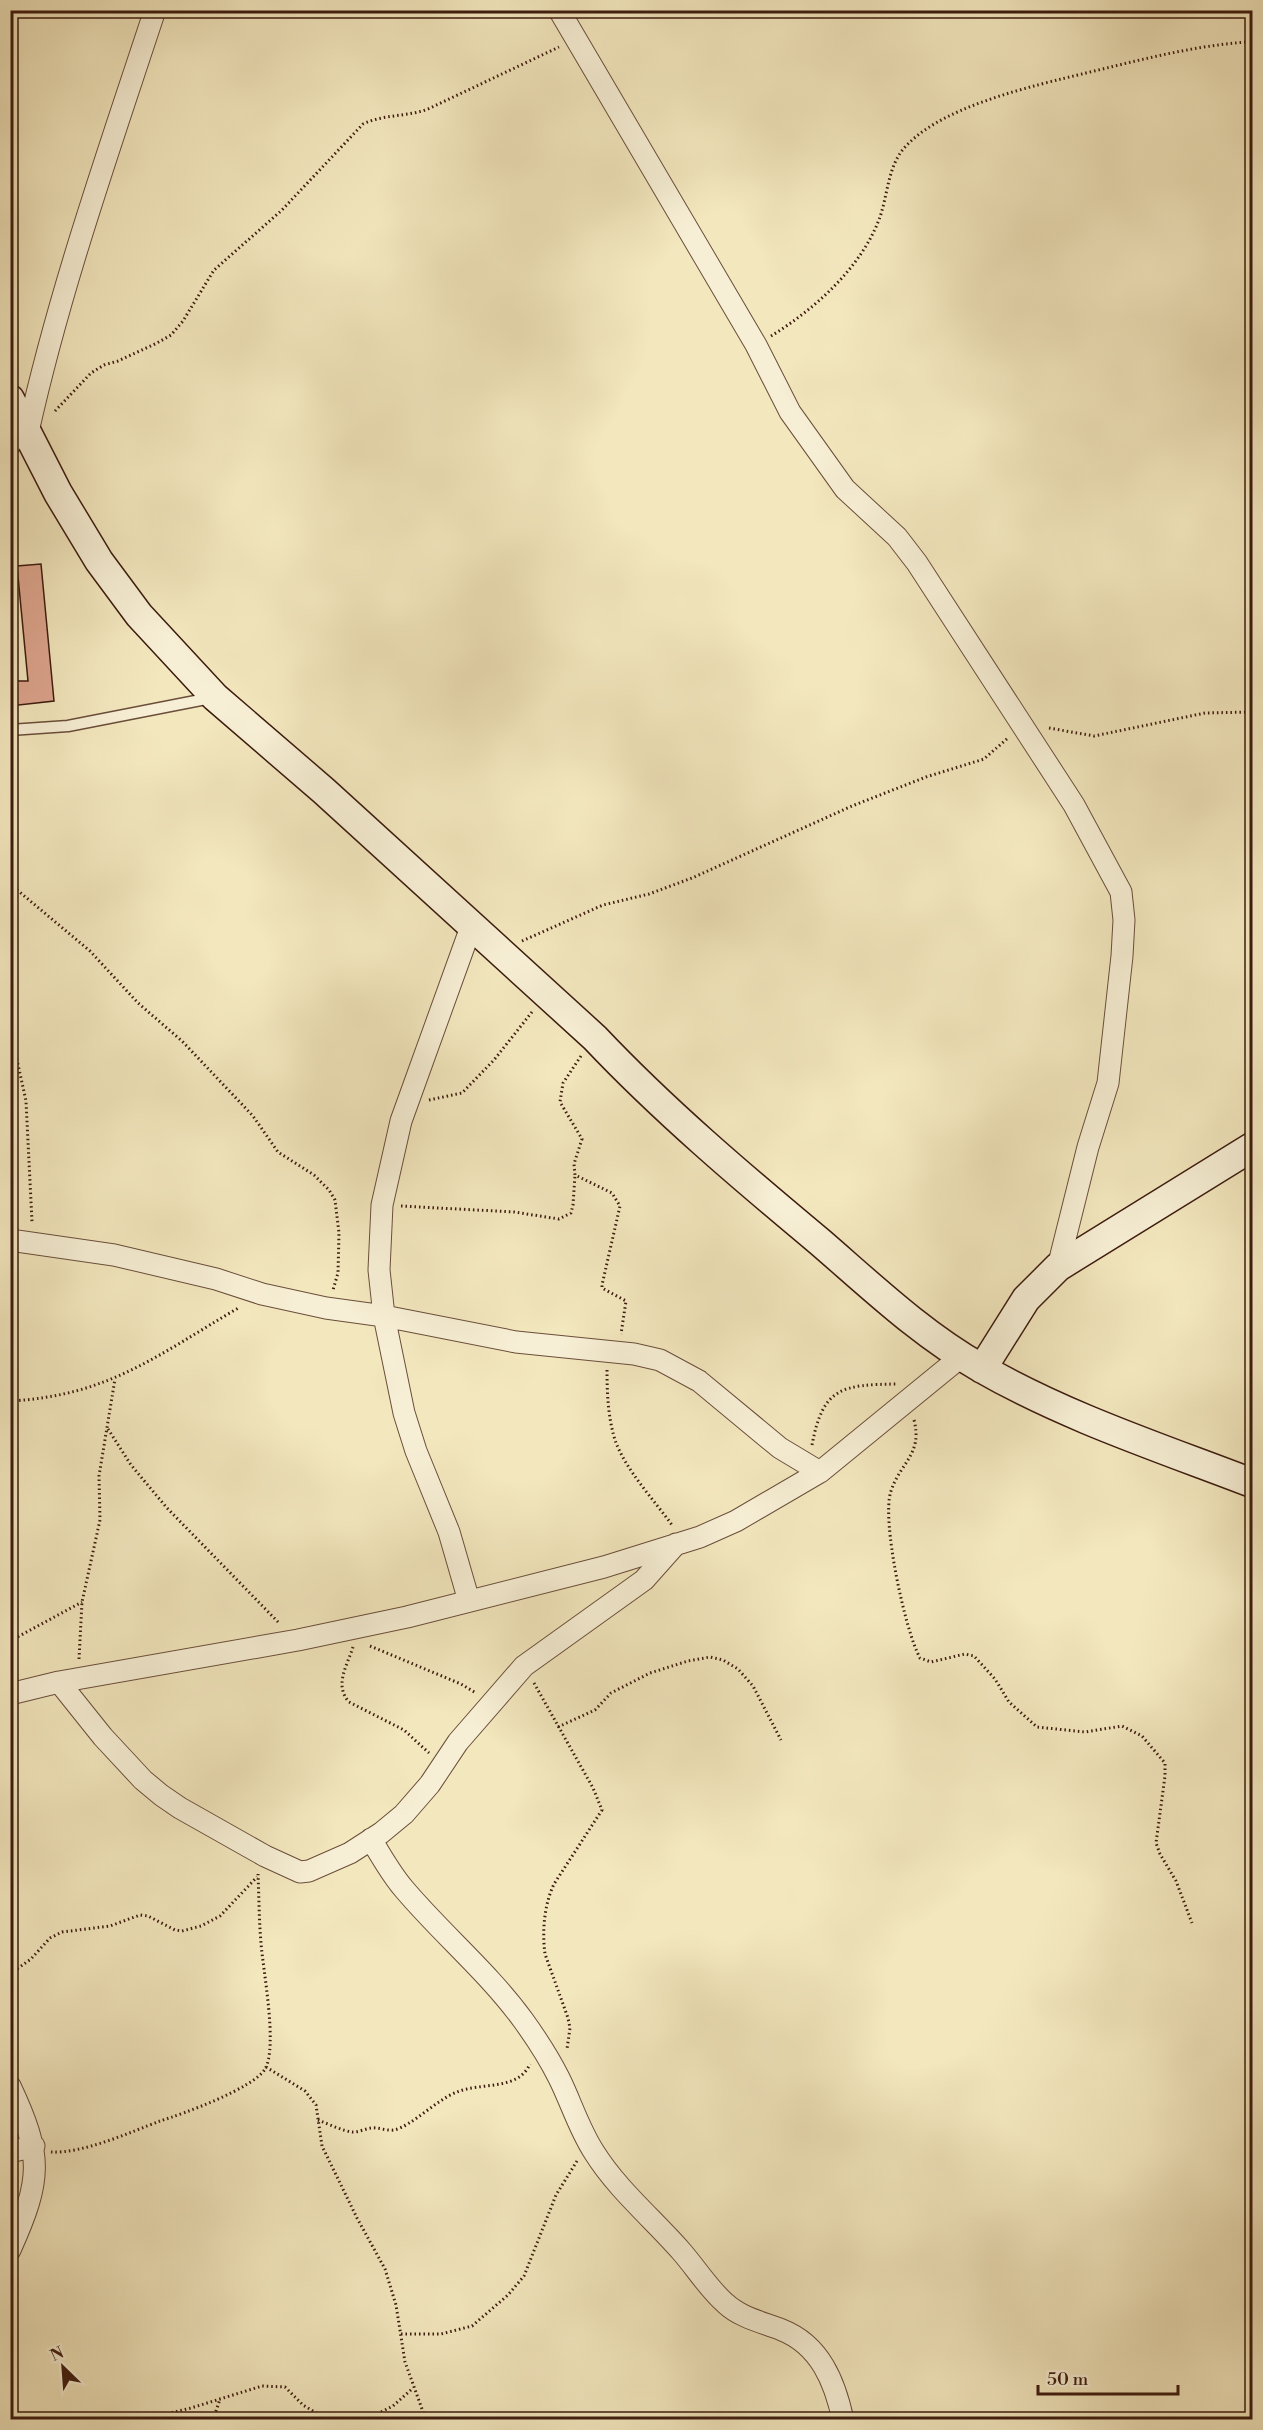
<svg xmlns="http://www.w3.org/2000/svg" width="1263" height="2430" font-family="'Libre Bodoni',serif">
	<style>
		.building { fill: #dea68f; stroke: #3c1b0e; stroke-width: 1.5 }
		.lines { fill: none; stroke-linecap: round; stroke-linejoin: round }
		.lane-casing { stroke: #6a4e3a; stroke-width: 13 }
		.street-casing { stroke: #6a4e3a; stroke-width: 23 }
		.secondary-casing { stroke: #3c1b0e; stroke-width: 31 }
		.path { stroke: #3c1b0e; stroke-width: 3; stroke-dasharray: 1.5 3; stroke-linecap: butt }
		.lane { stroke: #f7efd5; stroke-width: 10 }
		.street { stroke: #f7efd5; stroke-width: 21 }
		.secondary { stroke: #f7efd5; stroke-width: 28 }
	</style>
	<rect width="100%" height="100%" fill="#f3e7be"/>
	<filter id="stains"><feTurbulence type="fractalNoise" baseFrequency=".00333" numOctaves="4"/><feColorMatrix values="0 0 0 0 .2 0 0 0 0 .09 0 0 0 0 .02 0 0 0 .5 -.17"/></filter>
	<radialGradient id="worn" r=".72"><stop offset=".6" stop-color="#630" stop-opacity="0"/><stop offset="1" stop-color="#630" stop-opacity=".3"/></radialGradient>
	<!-- building -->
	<path class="building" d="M41,564L54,701L10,706V681H28L17,566Z"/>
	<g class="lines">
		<!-- lane casing -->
		<g class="lane-casing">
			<path id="lane" d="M10,452L26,434
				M10,730L68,726L211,698"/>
		</g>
		<!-- street casing -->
		<g class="street-casing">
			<path id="street" d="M559,10L756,345L790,412L845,489L897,537L917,563L1074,805L1121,892L1124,920L1122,956L1108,1083L1088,1147L1058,1267
				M28,432C60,288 109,150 155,10
				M10,1240L114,1255L216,1279L262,1294L326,1308L384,1316L516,1342L634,1354L660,1360L699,1381L780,1448L820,1472
				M469,1601L449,1532L416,1451L404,1413L384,1316L379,1270L382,1205L401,1121L471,927
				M59,1682L103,1737L143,1780L161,1795L180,1808L265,1856L300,1872L309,1871L350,1853L381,1833L404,1814L430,1784L458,1742L524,1666L644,1580L676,1544
				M10,1694L59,1682L298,1640L407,1617L604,1567L700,1537L736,1521L820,1472L962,1356
				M371,1839C381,1856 391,1874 404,1889C442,1934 488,1972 523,2020C536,2038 549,2058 559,2078C571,2102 579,2129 594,2152C617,2189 652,2218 681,2251C696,2268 708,2288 725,2303C741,2318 762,2322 782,2330C820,2345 835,2382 843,2420
				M10,2086C43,2156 42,2179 10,2250
				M10,2152L34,2146"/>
		</g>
		<!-- secondary casing -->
		<g class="secondary-casing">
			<path id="secondary" d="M10,399L58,493L99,561L139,615L215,697L324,791L595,1038C664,1111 742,1177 820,1242C871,1286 921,1334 981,1368C1066,1417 1161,1448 1252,1483
				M982,1369L1026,1299L1058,1267L1252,1147"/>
		</g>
		<!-- path -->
		<path class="path" d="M771,336C815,309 862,267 880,217C887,197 888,170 901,152C935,107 1033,86 1086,73C1140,60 1192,46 1247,42
			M55,411L91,373L104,365L118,361L157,343L171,335L183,321L214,270L281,211L363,124C384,114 407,117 428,109L559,47
			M1049,728L1094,736L1205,713L1252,712
			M10,884L90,951L138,1003L182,1041L253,1116L278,1152L314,1175L329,1190L335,1200L339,1233L338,1273L333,1290
			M522,941L603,905L649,894L692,878L852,806L926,777L984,759L1009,737
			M10,1028L26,1101L32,1222
			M581,1056L563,1083L560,1102L582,1139L574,1164L575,1175L612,1193L620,1206L602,1285V1288L626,1301L621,1334
			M429,1100L462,1093L494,1060L532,1012
			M401,1206L514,1212L559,1219L571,1213L573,1205L575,1175
			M607,1370C607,1394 608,1417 615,1440C625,1469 654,1500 672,1525
			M10,1401C109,1396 159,1354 240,1307
			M914,1420C923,1454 900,1463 891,1491C881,1519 905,1631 920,1658L931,1662L965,1654L974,1656L995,1679L1009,1702L1037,1727L1085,1732L1122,1726L1142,1736L1165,1763V1776L1156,1843L1160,1854L1176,1881L1192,1923
			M108,1429L131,1465L167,1508L280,1624
			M812,1445C823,1386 843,1385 897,1384
			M10,1641L82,1602
			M370,1646L461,1684L476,1693
			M353,1647C347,1666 334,1685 349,1702L404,1730L429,1753
			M79,1659L82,1602L100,1520L99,1476L115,1379
			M534,1683L593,1788L602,1810L554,1884C544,1905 542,1932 545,1954L568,2018L570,2028L567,2049
			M558,1727L595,1710L611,1693L650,1673L688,1661L710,1657L723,1660L738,1669L753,1686L781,1740
			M10,1974L31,1959L50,1938L62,1932L110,1926L140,1915L148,1916L175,1930L182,1931L201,1926L220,1916L257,1877
			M266,2067L305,2091L316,2105L322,2146L357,2218L385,2269L396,2305L405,2362L426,2420
			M318,2120C329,2124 342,2131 353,2132C359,2132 365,2129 371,2128C378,2127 386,2131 394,2130C412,2126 436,2100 457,2092C481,2082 518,2091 530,2064
			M51,2152C82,2154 131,2132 160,2121C183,2114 254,2088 265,2069C278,2047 263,1970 261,1943C259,1920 259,1897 258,1874
			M401,2334H441L472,2326L508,2295L524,2276L556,2195L577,2161
			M141,2420L191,2408L262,2386L285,2387L303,2405L328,2420
			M213,2420L220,2399
			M365,2420L393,2406L413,2388"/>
		<!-- lane -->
		<use href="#lane" class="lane"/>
		<!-- street -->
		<use href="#street" class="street"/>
		<!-- secondary -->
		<use href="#secondary" class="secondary"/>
	</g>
	<!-- margin -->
	<rect width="1263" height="2430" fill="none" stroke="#f3e7be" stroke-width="36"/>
	<rect x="12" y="12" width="1239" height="2406" fill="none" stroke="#3c1b0e" stroke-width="3"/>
	<rect x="18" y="18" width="1227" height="2394" fill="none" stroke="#3c1b0e" stroke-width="1.5"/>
	<!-- north arrow -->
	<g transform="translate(63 2367) rotate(335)" stroke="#f7efd5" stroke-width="4.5" paint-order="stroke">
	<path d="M0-4.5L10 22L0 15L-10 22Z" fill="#3c1b0e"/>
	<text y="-9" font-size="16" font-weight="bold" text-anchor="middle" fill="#3c1b0e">N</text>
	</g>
	<!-- scale -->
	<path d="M1038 2385v9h140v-9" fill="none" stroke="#3c1b0e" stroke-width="3"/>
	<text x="1047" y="2385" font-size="18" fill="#3c1b0e" stroke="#f7efd5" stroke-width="4.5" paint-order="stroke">50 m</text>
	<rect width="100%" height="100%" filter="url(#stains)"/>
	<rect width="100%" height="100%" fill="url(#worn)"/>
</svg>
